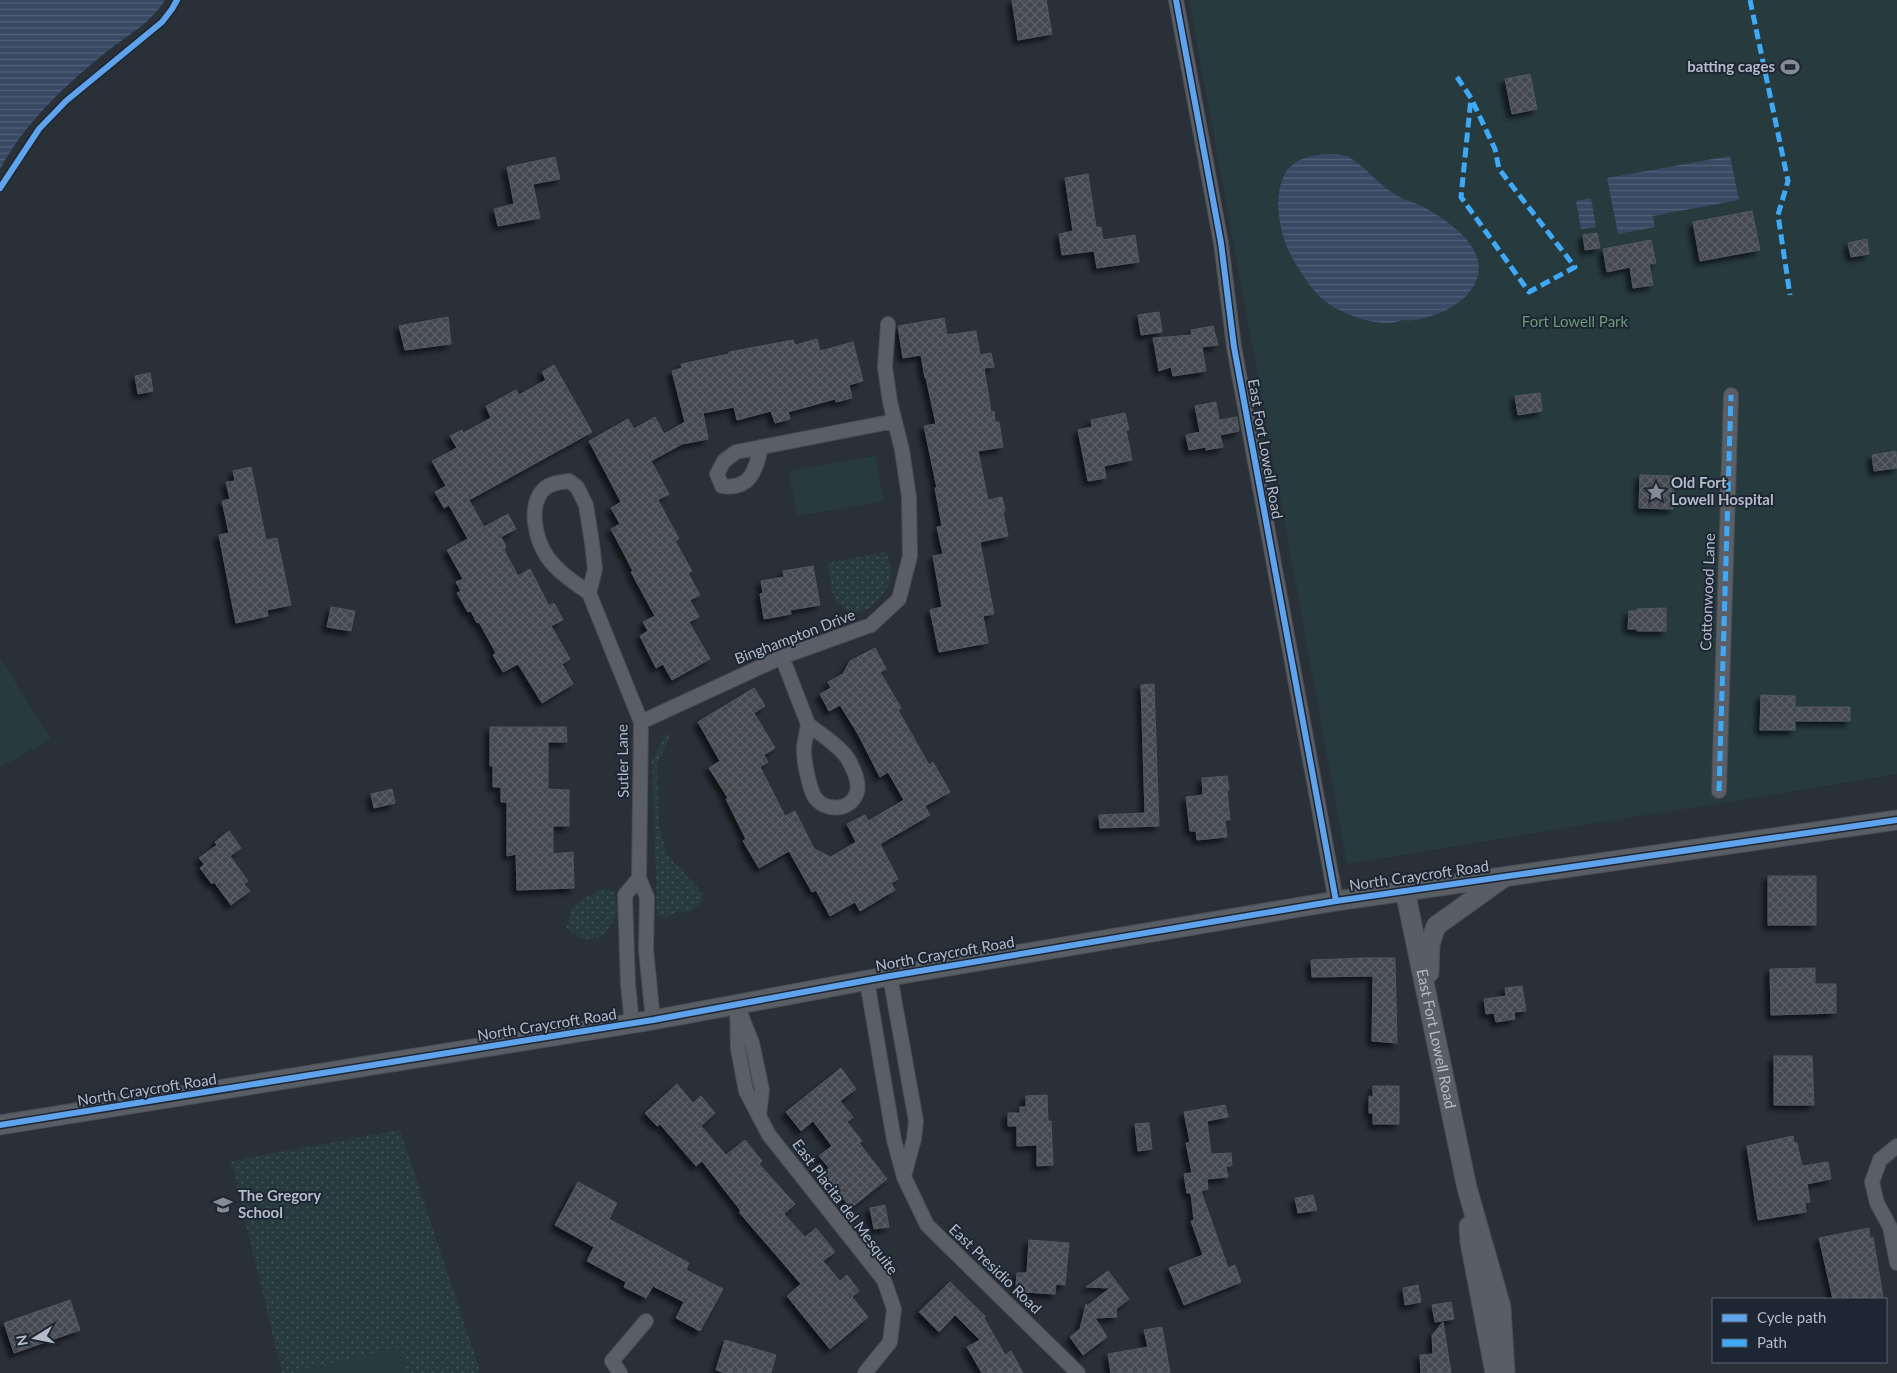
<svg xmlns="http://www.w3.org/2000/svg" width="1897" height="1373" font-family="Lato,sans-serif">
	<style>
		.grass { fill: url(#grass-dots) }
		.green { fill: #273a3e }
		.water { fill: url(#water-rules) }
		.building { fill: url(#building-cross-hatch); stroke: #52575f; filter: url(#shadow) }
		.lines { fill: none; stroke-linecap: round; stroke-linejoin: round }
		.street-casing { stroke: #484c53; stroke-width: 16 }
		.secondary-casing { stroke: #484c53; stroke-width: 21 }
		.street { stroke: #5a5e66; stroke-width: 14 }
		.secondary { stroke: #595d64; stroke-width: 19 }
		.quiet { stroke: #3fa9f5; stroke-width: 5; stroke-dasharray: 10 5; stroke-linecap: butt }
		.cycleway-casing { stroke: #1d2633; stroke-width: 9 }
		.cycleway { stroke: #60a3ed; stroke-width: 6 }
		.labels { text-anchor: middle; stroke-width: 4; stroke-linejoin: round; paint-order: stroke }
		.poi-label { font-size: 15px; font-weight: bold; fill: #b4bcc9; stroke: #1d2633; text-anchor: start }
		.park-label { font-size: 15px; fill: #6b9a76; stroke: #1d2633 }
		.street-label { font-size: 15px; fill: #b4bcc9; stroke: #1d2633 }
	</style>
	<defs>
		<pattern id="grass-dots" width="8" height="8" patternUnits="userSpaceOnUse" patternTransform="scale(1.25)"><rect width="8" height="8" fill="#273a3e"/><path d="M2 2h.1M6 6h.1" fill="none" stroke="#445559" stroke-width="1.8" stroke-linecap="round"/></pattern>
		<pattern id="water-rules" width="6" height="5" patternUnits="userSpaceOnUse" patternTransform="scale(1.25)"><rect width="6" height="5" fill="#384963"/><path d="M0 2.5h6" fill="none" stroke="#526178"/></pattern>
		<pattern id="building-cross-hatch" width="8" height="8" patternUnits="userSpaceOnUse" patternTransform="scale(1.25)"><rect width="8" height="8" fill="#444950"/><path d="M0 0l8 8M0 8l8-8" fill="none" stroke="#5d6168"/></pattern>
		<filter id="shadow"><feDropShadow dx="-4.5" dy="4.5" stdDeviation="2.5" flood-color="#0009"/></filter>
	</defs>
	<rect width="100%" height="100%" fill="#2a3038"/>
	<!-- grass -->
	<path class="grass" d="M886,552L891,565V581L882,596L867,610L851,614C829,597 831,589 828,563Z
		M666,733L670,737L657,763L659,824L667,854L703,894L701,903L688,913L679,911L666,918L657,915L652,761Z
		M604,888L614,892C620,915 616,919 602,937L582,940L566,927L573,907L586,897Z
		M400,1130L480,1371L477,1373H282L231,1161Z"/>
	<!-- green -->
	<path class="green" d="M1189,0H1897V774L1347,864Z
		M875,456L884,501L797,516L789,471Z
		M0,658L51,739L0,767Z
		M401,1347L406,1373H297V1371Z"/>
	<!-- water -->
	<path class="water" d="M0,0H165C150,25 120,40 99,58C60,90 24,125 0,169Z
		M1335,154C1339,155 1346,155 1349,157C1367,168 1379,185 1396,195C1406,201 1418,203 1427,209C1455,225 1496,255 1471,290C1459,307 1433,318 1413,320C1409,321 1405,320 1401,320C1398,321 1394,323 1390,323C1370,324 1343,314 1326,302C1312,292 1294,263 1287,247C1277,224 1271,179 1295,163C1306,155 1321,154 1335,154Z
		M1730,156L1739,200L1653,216L1655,227L1618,234L1607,178Z
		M1591,198L1596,227L1581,229L1576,201Z"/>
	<!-- building -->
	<path class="building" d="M1012,0H1046L1052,34L1018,40Z
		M1530,74L1537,109L1512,114L1505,79Z
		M555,157L560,179L533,184L540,218L498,226L494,209L514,204L507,167Z
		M1088,174L1096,227H1101L1103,240L1135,235L1139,262L1097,268L1094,251L1062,255L1059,234L1073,231L1065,178Z
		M1752,211L1760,250L1700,261L1693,222Z
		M1597,233L1600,248L1585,250L1583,235Z
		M1867,239L1869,254L1851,257L1848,243Z
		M1651,240L1656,263L1649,264L1653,285L1633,288L1630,267L1607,272L1603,249Z
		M1159,312L1162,332L1141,335L1138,315Z
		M448,317L451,344L405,350L399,326Z
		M944,318L947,335L976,331L980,355L991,353L994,367L984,368L991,412L994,411L995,422H999L1003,447L978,451L988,500L1002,497L1005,511L1003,512L1008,536L980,542L994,614L983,616L988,643L939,652L930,610L942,607L933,556L943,554L937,527L942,526L935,488H937L924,426L936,424L926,378H925L921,355L903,358L898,326Z
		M1213,326L1218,345L1202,347L1206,371L1173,376L1171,367L1159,371L1153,338L1192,335L1191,330Z
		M817,339L820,351L853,342L863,381L849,385L852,398L836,402L835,399L788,412L790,419L775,423L771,411L737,420L734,407L703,413L708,439L682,444L651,461L669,494L658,500L679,539L675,541L692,571L688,573L700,595L690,600L699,617L689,622L710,659L672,680L663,664L656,668L640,636L648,631L643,622L655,616L631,572L633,571L611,529L620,524L611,508L621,502L589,441L628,419L634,429L655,417L664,434L685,422L672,371L682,368L681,364L729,354V352L793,340L795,345Z
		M554,365L592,432L469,500L484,527L508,514L516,529L501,537L506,546L504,550L518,576L530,569L549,606L554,603L563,620L551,626L570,659L562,664L573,684L542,703L518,664L503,672L493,655L496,653L479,622L477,623L471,611L468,612L457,593L461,591L456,582L463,579L447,550L468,539L449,505L444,508L435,492L446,486L432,461L457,448L450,436L462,430L463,433L491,418L486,406L516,390L519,395L546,380L542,372Z
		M150,373L153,391L138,394L135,376Z
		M1540,393L1542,411L1518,415L1515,396Z
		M1216,402L1219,420L1237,417L1239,431L1220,435L1223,447L1206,450V447L1189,450L1186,435L1200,432L1195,406Z
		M1125,413L1129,430H1126L1132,460L1104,466L1106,478L1088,481L1078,430L1092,427L1091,420Z
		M1896,451L1897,468L1874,471L1872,455Z
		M251,467L266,540L277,538L291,605L267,610L268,616L236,623L219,535L229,533L222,501L230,499L226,482L235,481L233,471Z
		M1640,475L1674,476L1673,509L1639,508Z
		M813,566L820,605L790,610L791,614L764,619L760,594L763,593L761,581L784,577L783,571Z
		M331,607L355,611L351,631L327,627Z
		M1666,608V631H1637V629H1628L1629,611H1637V609Z
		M875,648L886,669L880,672L901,708L898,710L929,765L933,762L950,792L925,806L930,815L880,844L898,879L891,883L895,890L860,911L855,902L830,916L816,890L812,892L789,851L759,868L743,841L746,839L726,799L728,798L709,768L720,761L698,722L754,688L765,706L754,713L775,748L764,755L768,762L760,767L785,816L795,811L814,849L831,857L856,842L847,824L865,815L868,821L904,800L888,772L880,777L858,734L840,705L829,711L820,694L831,688L828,682L843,674L850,661Z
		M1154,684L1159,826L1100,828L1099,815L1145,813L1141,685Z
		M1761,695L1795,696V707H1850V721H1795V730H1760Z
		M490,727H566L567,742H548V789L569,790V826H553V854L573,852L574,888L517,890L516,854L507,856V802H501V787H493V766H490Z
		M1227,776L1229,790H1227L1230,820H1225L1227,837L1197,840L1196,831H1190L1186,797L1203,795L1202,778Z
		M392,789L395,803L374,808L371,794Z
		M229,831L241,848L230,856L248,881L244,884L250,891L231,905L214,882L212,884L200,868L204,864L199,858L217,845L215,842Z
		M1768,876H1816V925H1768Z
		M1363,958H1395L1397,1043L1372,1041L1373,976L1312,977L1311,960Z
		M1815,968V984H1836V1013L1771,1015L1770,969Z
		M1522,986L1526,1011L1514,1012L1515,1019L1496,1022L1494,1013L1486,1014L1484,999L1506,996L1505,988Z
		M1774,1056H1812L1814,1105H1774Z
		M841,1068L856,1089L840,1101L853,1117L847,1122L862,1141L859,1143L887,1179L851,1208L823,1173L829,1168L819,1156L832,1146L813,1121L801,1131L786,1112Z
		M677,1084L693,1103L701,1096L715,1113L701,1126L726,1155L745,1140L762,1161L759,1164L795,1204L784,1214L805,1237L816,1228L835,1252L823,1261L840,1281L847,1275L859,1291L852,1297L868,1317L830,1349L787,1296L801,1284L739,1212L741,1211L702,1161L696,1166L660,1124L657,1126L645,1113Z
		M1373,1086H1399V1124H1373V1113H1369V1096L1373,1097Z
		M1047,1095L1048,1121H1051L1053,1165L1037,1166V1145L1017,1146V1126H1008V1113H1020V1107H1026V1096Z
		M1225,1105L1228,1117L1207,1121L1211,1154L1231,1153L1232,1165L1226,1167L1228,1177L1207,1179L1208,1189L1201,1191L1228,1268L1235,1265L1241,1282L1184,1305L1169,1268L1203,1255L1191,1221L1194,1220L1191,1193H1187L1184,1174L1192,1173L1186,1143L1190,1142L1184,1112Z
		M1149,1123L1152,1149L1138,1151L1135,1124Z
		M1793,1136L1794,1143H1797L1802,1166L1828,1162L1831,1179L1807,1184L1810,1202L1805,1203L1806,1212L1758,1220L1747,1146Z
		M578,1182L617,1203L609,1219L689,1263L686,1270L723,1289L700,1331L676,1318L684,1302L653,1286L646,1298L624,1287L626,1282L587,1261L594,1247L555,1225Z
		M1313,1195L1317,1210L1298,1213L1295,1198Z
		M885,1205L889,1227L874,1229L870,1208Z
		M1869,1228L1870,1239L1873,1237L1883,1297L1872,1299H1833L1819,1238Z
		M1029,1240L1069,1243L1065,1285L1056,1284L1055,1294L1025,1292L1026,1287L1016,1286L1017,1273H1027Z
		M1108,1271L1129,1299L1116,1309L1117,1317L1095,1318L1107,1337L1083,1355L1070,1337L1080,1329L1086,1304L1087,1306L1110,1288L1086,1287Z
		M950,1282L985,1316L984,1318L1005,1355L1011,1351L1023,1373H982L967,1347L980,1340L955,1315L939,1332L919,1312Z
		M1418,1285L1421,1302L1405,1305L1403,1288Z
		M70,1300L80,1330L14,1353L4,1323Z
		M1451,1302L1454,1319L1435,1322L1432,1305Z
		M1443,1322L1451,1373H1421L1420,1355L1433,1354L1432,1335Z
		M1162,1327L1170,1373H1111L1108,1354L1148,1347L1144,1330Z
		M725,1340L776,1355L771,1373H725L716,1370Z"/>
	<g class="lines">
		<!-- street casing -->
		<g class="street-casing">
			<path id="street" d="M1176,0L1221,243L1234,347L1336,901
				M761,447C756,469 751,490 722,486L717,474L724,461L736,452L895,421
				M589,593C575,583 559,573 548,558C536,541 527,506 544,489C550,483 561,482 569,481L577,487L586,505L592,543L595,569L589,593L641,722L639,878
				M782,657L808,724
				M641,722L782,657L871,625L899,599L910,556L909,497L902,450L890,402L885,367L888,324
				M808,724C821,735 839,745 848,759C853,768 860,782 857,792C851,812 824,812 814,796C809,786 803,758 804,747C805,740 807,732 808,724Z
				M1719,791L1731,395
				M890,976L916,1121L914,1139L904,1176
				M867,981L894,1140L904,1177L927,1225L1078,1373
				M737,1005L752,1043L762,1090L759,1116L746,1091L738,1049Z
				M632,1024L628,984L625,895L639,878L647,897L646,950L653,1020
				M759,1116L769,1135L884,1280L894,1309L890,1342L865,1373
				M1897,1146L1880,1160L1872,1182L1877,1203L1890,1227L1897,1263
				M620,1373L612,1361L646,1321"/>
		</g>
		<!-- secondary casing -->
		<g class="secondary-casing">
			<g id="secondary">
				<path id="s1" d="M1405,891L1467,1188L1501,1307L1505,1373"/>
				<path d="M1429,973L1430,944L1436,926L1503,878"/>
				<path d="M0,1125L653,1020L890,976L1336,901L1897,820"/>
				<path d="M1469,1226L1470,1242L1495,1373"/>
			</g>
		</g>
		<!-- street -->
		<use href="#street" class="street"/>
		<!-- secondary -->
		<use href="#secondary" class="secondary"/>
		<!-- quiet -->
		<path class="quiet" d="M1750,0L1788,181L1778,215L1790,295
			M1457,77L1471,98L1461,197L1529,292L1575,267L1499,169L1495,149L1471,98
			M1719,791L1731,395"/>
		<!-- cycleway casing -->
		<g class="cycleway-casing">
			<path id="cycleway" d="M1176,0L1221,243L1234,347L1336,901
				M0,188L39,129L66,101L162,22L172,9L177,0
				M0,1125L653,1020L890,976L1336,901L1897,820"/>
		</g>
		<!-- cycleway -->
		<use href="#cycleway" class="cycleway"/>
	</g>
	<!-- icons -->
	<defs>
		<g id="stadium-bare" transform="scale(1.5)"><path d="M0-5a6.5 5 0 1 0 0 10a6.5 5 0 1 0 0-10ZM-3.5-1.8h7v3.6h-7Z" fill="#848b96" stroke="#1d2633" stroke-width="2.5" paint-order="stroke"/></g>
		<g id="sight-bare" transform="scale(1.5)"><path d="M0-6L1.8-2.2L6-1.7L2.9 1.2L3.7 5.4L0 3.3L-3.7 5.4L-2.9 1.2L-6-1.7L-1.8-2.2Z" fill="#848b96" stroke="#1d2633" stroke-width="2.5" paint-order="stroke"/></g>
		<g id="school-bare" transform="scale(1.5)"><path d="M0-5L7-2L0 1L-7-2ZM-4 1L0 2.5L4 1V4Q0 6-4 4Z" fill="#848b96" stroke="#1d2633" stroke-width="2.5" paint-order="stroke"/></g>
	</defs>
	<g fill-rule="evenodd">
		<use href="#stadium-bare" x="1790" y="67"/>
		<use href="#sight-bare" x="1656" y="492"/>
		<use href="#school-bare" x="223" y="1205"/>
	</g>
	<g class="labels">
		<!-- poi labels -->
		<g class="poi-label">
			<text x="1775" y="72" text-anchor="end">batting cages</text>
			<text x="1671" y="488">Old Fort<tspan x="1671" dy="17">Lowell Hospital</tspan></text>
			<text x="238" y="1201">The Gregory<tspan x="238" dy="17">School</tspan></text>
		</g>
		<!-- park labels -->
		<g class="park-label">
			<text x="1575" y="327">Fort Lowell Park</text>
		</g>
		<!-- street labels -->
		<g class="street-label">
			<text transform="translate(1265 449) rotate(80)" y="5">East Fort Lowell Road</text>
			<text transform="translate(1708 592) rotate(-88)" y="5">Cottonwood Lane</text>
			<text transform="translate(795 637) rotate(-21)" y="5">Binghampton Drive</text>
			<text transform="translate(623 761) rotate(-91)" y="5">Sutler Lane</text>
			<text transform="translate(1419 876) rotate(-8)" y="5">North Craycroft Road</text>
			<text transform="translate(945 954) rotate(-10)" y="5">North Craycroft Road</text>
			<text transform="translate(547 1025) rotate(-9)" y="5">North Craycroft Road</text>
			<text dy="5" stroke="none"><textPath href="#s1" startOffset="151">East Fort Lowell Road</textPath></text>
			<text transform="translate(147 1090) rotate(-9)" y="5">North Craycroft Road</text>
			<text transform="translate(845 1207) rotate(53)" y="5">East Placita del Mesquite</text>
			<text transform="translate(995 1269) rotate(44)" y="5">East Presidio Road</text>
		</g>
	</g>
	<!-- legend -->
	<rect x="1712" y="1298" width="175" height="65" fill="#1d2633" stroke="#59626f"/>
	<rect x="1722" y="1314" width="25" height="8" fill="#60a3ed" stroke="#59626f"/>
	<text x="1757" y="1323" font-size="15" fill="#b4bcc9">Cycle path</text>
	<rect x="1722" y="1339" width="25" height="8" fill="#3fa9f5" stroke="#59626f"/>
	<text x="1757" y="1348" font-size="15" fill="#b4bcc9">Path</text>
	<!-- north arrow -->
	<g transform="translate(35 1338) rotate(260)" stroke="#1d2633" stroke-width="4" paint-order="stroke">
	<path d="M0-4L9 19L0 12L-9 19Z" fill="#b4bcc9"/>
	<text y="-8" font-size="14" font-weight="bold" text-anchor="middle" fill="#b4bcc9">N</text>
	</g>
</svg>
